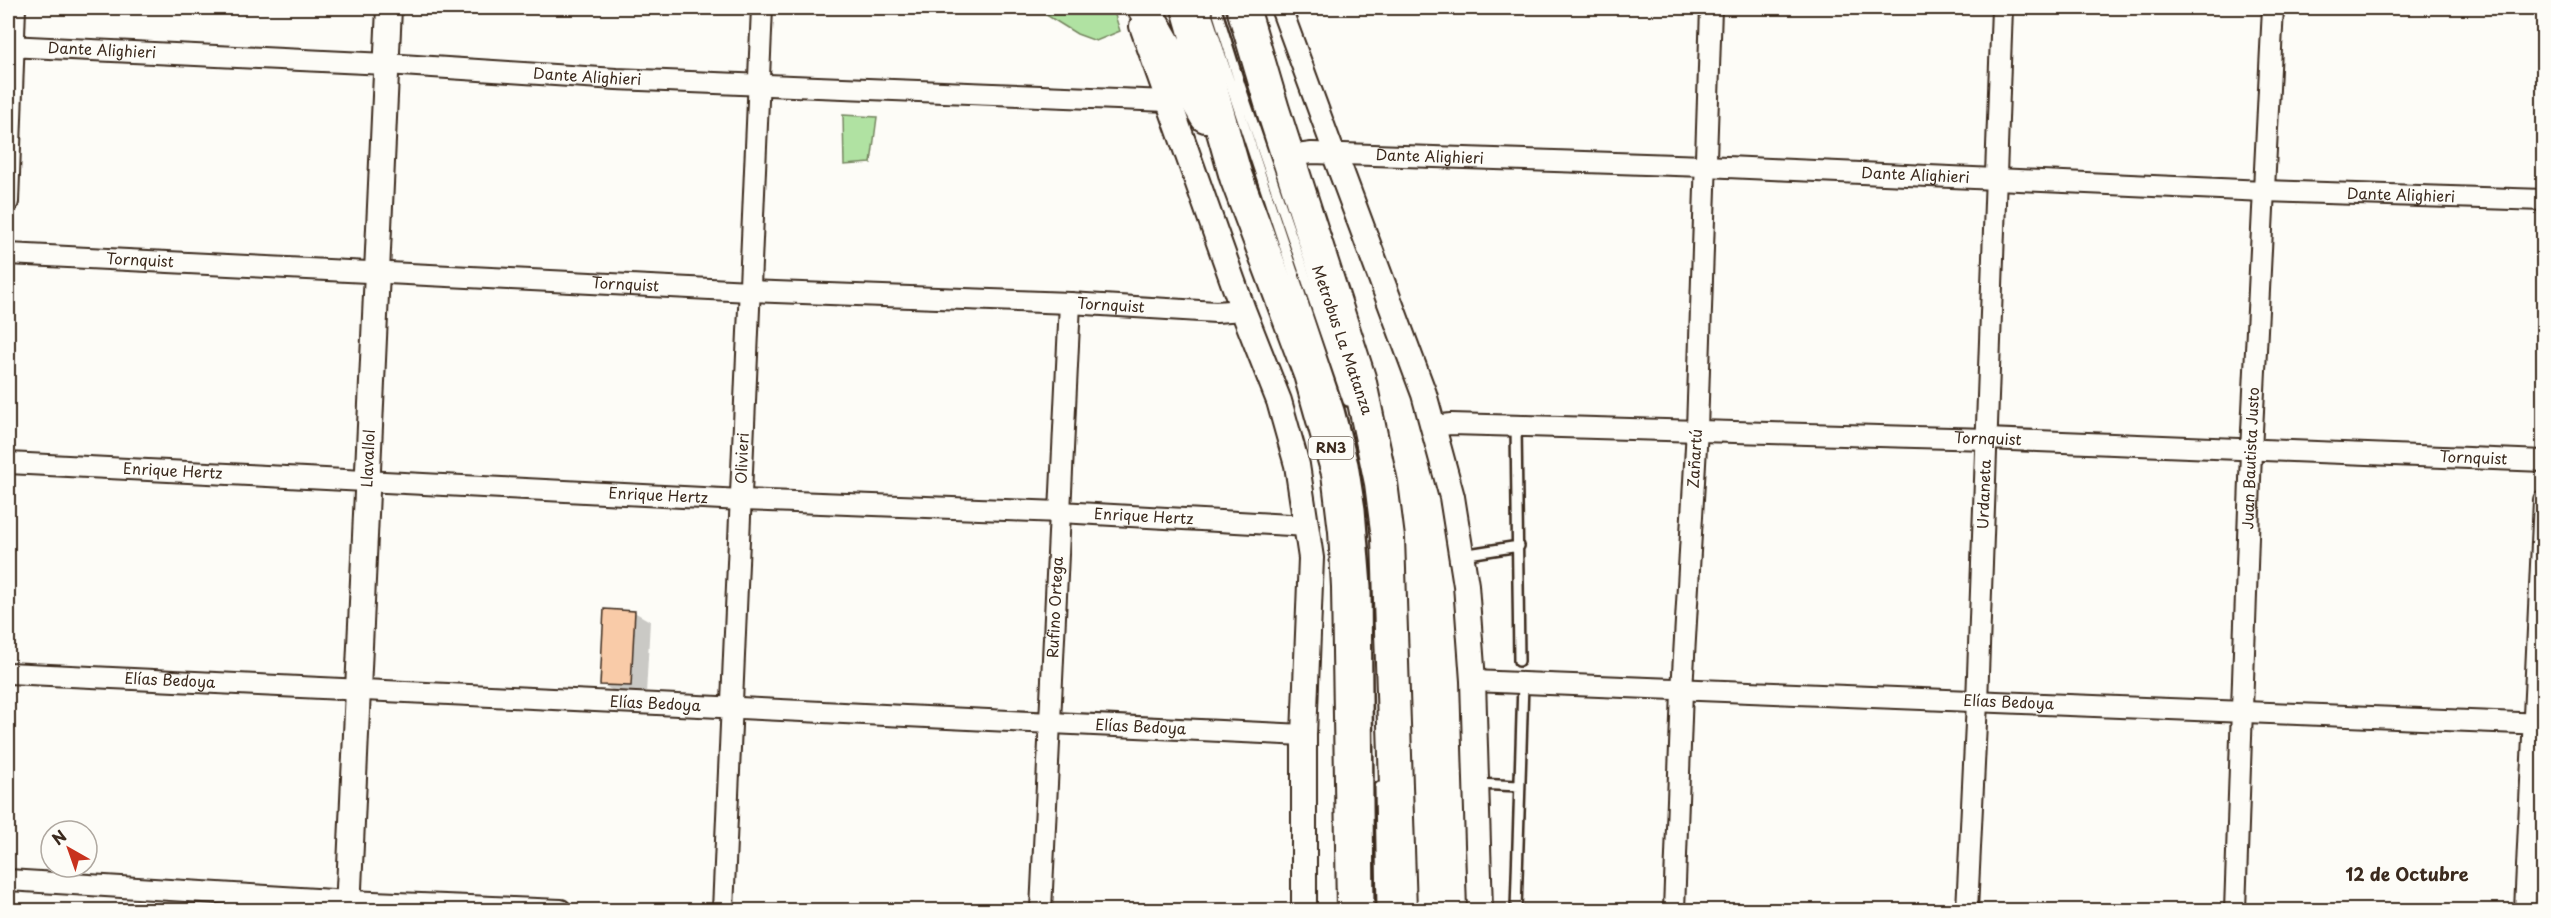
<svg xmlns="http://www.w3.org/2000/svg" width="2551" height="918" font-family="'Playpen Sans',sans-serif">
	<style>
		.green { fill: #b0e2a2; stroke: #768660; stroke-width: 1.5 }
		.shadow { fill: #0003 }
		.building { fill: #f9cba8; stroke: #3b2a1e; stroke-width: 1.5 }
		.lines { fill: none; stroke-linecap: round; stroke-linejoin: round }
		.service-casing { stroke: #3b2a1e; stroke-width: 14 }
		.minor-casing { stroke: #3b2a1e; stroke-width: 24 }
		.tertiary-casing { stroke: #3b2a1e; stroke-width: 28 }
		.trunk-casing { stroke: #3b2a1e; stroke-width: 36 }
		.service { stroke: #fdfcf7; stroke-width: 9 }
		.minor { stroke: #fdfcf7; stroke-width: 20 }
		.tertiary { stroke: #fdfcf7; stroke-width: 24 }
		.trunk { stroke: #fdfcf7; stroke-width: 32 }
		.labels { text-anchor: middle; stroke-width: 4.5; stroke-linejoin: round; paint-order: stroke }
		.shield { fill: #fdfcf7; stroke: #75695f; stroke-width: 1.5 }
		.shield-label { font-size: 14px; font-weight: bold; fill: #3b2a1e }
		.street-label { font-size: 15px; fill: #3b2a1e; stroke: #fdfcf7 }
		.quarter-label { font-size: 18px; font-weight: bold; fill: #3b2a1e; stroke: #fdfcf7 }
	</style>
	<rect width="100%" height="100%" fill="#fdfcf7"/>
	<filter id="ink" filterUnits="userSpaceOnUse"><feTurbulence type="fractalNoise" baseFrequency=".0167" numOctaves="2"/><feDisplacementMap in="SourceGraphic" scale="12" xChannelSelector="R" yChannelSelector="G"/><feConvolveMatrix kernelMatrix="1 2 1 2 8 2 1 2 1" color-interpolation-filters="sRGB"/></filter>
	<g filter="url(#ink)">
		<!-- green -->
		<path class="green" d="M1043,8H1109L1114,12L1120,31L1096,41L1077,34L1040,11Z
			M843,115L877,117L871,163L844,165Z"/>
		<!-- shadow -->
		<path class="shadow" d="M634,612L650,621L646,694L617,693L601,684Z"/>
		<!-- building -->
		<path class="building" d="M604,609L635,611L631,686L600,685Z"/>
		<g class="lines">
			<!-- service casing -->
			<g class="service-casing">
				<path id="service" d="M1205,8L1339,410L1353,464L1360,509L1366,586L1369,910
					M1216,8L1241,88L1348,401
					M1516,425L1519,661
					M1462,555L1519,546
					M1477,784L1519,786
					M1380,787L1382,910
					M1516,910L1523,683"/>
			</g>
			<!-- minor casing -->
			<g class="minor-casing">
				<g id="minor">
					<path d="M1281,8L1335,155"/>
					<path id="s1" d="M8,46L386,64L616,79L1168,101"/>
					<path id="s2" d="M1289,156L1312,153L1705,166L2264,191L2544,200"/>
					<path d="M8,202L15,8"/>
					<path id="s3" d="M8,254L750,291L1070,303L1216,312L1243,310"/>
					<path id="s4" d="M1433,426L1451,424L1987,439L2544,461"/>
					<path id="s5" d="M8,463L742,500L1060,512L1308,526"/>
					<path id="s6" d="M8,673L1304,735"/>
					<path id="s7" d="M1473,681L2544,724"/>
					<path d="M8,880L349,901L561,910"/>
					<path id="s8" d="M723,910L762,8"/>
					<path id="s9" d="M1041,910L1070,303"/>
					<path id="s10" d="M1674,910L1682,691L1697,429L1711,8"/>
					<path id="s11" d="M1967,910L1977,702L2002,8"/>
					<path id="s12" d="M2235,910L2251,451L2273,8"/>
					<path d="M2525,910L2544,500"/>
				</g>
			</g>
			<!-- tertiary casing -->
			<g class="tertiary-casing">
				<g id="tertiary">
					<path d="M1142,26L1243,310L1279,401L1297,465L1311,558L1304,735V910"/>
					<path d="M1335,155L1424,394L1452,497L1466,585L1473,681L1480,910"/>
					<path id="s13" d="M348,910L389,8"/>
				</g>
			</g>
			<!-- trunk casing -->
			<g class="trunk-casing">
				<path id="trunk" d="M1144,8L1206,116
					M1188,8L1236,177L1310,374L1338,473L1345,531L1348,587L1353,910
					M1243,8L1273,110L1359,378L1381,483L1388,538L1400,910"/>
			</g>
			<!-- service -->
			<use href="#service" class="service"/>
			<!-- minor -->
			<use href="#minor" class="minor"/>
			<!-- tertiary -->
			<use href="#tertiary" class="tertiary"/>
			<!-- trunk -->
			<use href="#trunk" class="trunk"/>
		</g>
	</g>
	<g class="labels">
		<!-- shield labels -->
		<rect class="shield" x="1308.5" y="437" width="45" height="22" rx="4.5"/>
		<g class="shield-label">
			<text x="1331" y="453">RN3</text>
		</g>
		<!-- street labels -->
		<g class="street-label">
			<text dy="5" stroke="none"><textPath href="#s1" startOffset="94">Dante Alighieri</textPath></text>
			<text dy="5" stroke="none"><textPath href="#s1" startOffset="580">Dante Alighieri</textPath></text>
			<text dy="5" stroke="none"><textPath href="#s2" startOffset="141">Dante Alighieri</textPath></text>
			<text dy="5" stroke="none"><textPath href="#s2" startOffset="627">Dante Alighieri</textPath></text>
			<text dy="5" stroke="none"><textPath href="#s2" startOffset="1113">Dante Alighieri</textPath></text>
			<text dy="5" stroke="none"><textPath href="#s3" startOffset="132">Tornquist</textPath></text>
			<text dy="5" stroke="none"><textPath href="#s3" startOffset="618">Tornquist</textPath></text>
			<text dy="5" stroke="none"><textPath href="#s3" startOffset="1104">Tornquist</textPath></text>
			<text transform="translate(1342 340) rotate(71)" y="5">Metrobus La Matanza</text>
			<text dy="5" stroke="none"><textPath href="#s4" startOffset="555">Tornquist</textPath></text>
			<text dy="5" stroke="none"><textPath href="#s13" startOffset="452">Llavallol</textPath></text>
			<text dy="5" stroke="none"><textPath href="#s8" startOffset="452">Olivieri</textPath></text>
			<text dy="5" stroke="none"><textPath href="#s10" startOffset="452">Zañartú</textPath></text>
			<text dy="5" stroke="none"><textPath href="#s12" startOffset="452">Juan Bautista Justo</textPath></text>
			<text dy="5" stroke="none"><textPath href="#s4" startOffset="1041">Tornquist</textPath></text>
			<text dy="5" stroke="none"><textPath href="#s5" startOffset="165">Enrique Hertz</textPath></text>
			<text dy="5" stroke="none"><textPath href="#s11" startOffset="416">Urdaneta</textPath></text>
			<text dy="5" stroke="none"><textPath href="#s5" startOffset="651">Enrique Hertz</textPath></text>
			<text dy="5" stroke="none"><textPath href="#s5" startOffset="1137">Enrique Hertz</textPath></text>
			<text dy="5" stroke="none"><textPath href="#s9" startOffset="303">Rufino Ortega</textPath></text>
			<text dy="5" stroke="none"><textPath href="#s6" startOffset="162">Elías Bedoya</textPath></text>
			<text dy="5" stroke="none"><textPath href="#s7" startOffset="536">Elías Bedoya</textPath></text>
			<text dy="5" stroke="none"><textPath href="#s6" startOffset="648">Elías Bedoya</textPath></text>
			<text dy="5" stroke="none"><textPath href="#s6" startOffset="1134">Elías Bedoya</textPath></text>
		</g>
		<!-- quarter labels -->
		<g class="quarter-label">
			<text x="2407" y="881">12 de Octubre</text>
		</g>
	</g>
	<!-- margin -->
	<rect width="2551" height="918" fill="none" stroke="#fdfcf7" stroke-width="30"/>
	<rect x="15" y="15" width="2521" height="888" fill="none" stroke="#3b2a1e" stroke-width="2" filter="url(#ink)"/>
	<!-- north arrow -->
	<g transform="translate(69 849) rotate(320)"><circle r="28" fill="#fdfcf7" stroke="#afa8a0" stroke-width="1.5"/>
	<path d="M0-4.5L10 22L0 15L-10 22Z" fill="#c8321e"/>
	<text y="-9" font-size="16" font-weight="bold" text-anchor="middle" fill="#3b2a1e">N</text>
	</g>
</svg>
